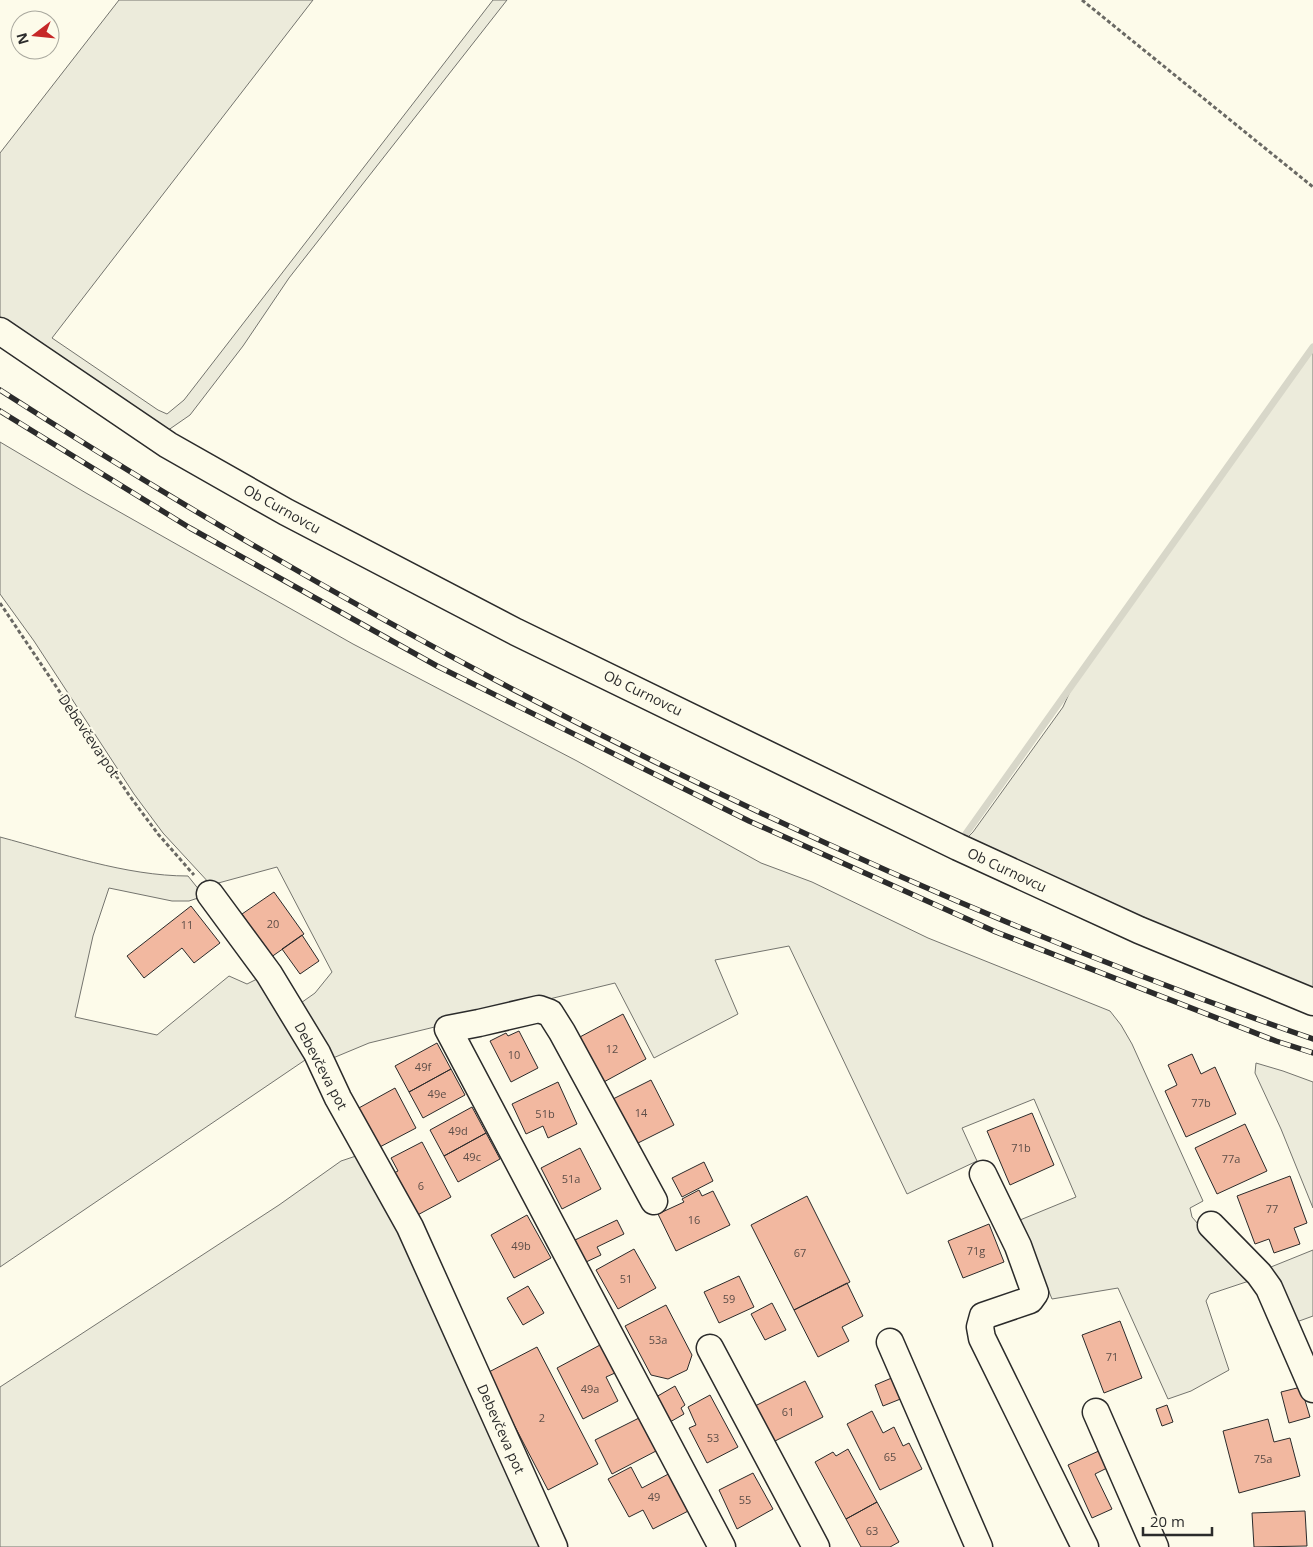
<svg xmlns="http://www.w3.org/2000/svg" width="1313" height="1547" font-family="'Open Sans',sans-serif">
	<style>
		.green { fill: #ecebdb; stroke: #74746e }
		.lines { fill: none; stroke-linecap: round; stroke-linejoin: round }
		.stream { stroke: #d8d7c9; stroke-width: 7 }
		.building { fill: #f2b8a0; stroke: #2b2b2b }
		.minor-casing { stroke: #2b2b2b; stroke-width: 29 }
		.path { stroke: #6a6964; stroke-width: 3; stroke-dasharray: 4 2.5; stroke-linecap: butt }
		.minor { stroke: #fdfbea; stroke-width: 26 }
		.rail-casing { stroke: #2b2b2b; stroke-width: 5.5 }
		.rail { stroke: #fdfbea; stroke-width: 4; stroke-dasharray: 11; stroke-linecap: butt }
		.labels { text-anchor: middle; stroke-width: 4; stroke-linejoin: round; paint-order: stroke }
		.number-label { font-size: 11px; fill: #5d4e48 }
		.street-label { font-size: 14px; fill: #2b2b2b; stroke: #fdfbea }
	</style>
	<rect width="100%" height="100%" fill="#fdfbea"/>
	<!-- green -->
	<path class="green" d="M119,0H313L52,338L158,410L167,414L184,400L493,0H507L289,278L243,346L190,415L164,433L0,324V153Z
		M1313,351V992L962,843L973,832L1063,707L1073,685Z
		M0,442L86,493L353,644L577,761L761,863L812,882L928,938L1110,1011L1121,1025L1132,1044L1203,1201L1190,1208L1192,1217L1205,1232L1255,1279L1210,1294L1206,1301L1229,1370L1191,1391L1168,1399L1118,1288L1052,1299L1020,1220L1076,1197L1034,1099L962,1128L977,1161L907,1194L789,946L715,960L738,1014L654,1058L615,983L369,1043L333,1058L298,1005L315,993L332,972L277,867L211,885L163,833L134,794L34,641L0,594Z
		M0,837C60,853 126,876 188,876L204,896L189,901H172L109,888L93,936L75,1017L157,1035L229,976L247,984L263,976L311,1056L0,1267Z
		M1256,1063L1283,1071L1313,1082V1208L1281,1129L1255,1073Z
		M362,1154L403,1230L541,1547H0V1387L279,1205L341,1161Z
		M1313,1250V1316L1291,1324L1266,1269Z"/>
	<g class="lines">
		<!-- stream -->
		<path class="stream" d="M965,835L1313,347"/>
	</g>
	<!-- building -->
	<path class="building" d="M274,892L304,934L267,960L256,935L242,914Z
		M191,906L220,943L194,963L182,948L144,978L127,956Z
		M302,935L319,961L300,974L282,949Z
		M623,1014L646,1059L602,1083L578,1038Z
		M519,1031L538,1068L511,1082L490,1041L506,1033L508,1036Z
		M437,1043L451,1069L409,1092L395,1066Z
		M1192,1054L1201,1074L1215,1067L1236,1114L1186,1137L1165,1091L1177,1085L1168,1065Z
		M451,1069L465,1095L423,1118L409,1092Z
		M651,1080L674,1125L630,1147L607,1102Z
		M558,1082L577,1124L548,1138L543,1126L526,1134L512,1104Z
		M395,1088L416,1128L376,1149L357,1109Z
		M472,1107L486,1133L444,1156L430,1130Z
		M1032,1113L1054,1165L1010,1185L987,1131Z
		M1245,1124L1267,1171L1217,1194L1195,1148Z
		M486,1133L500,1159L458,1182L444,1156Z
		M422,1142L451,1197L412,1218L390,1175L398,1171L391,1158Z
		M580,1148L601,1189L562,1209L541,1168Z
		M704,1162L713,1181L682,1197L672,1178Z
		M1290,1176L1307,1223L1294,1228L1300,1244L1274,1253L1269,1239L1255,1244L1237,1196Z
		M699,1190L702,1196L713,1191L730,1225L676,1251L658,1214L684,1202L682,1199Z
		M807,1196L850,1282L794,1310L751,1225Z
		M527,1215L551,1258L514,1278L491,1235Z
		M617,1220L624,1234L597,1247L601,1255L586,1262L575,1240Z
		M989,1224L1004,1262L963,1278L948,1241Z
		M634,1249L656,1288L618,1309L596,1270Z
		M739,1276L754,1307L719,1323L704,1292Z
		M847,1283L863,1316L842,1327L849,1341L818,1357L794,1310Z
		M528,1286L544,1313L523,1325L507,1298Z
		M772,1303L786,1330L765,1340L751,1314Z
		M666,1305L692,1355L687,1370L668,1379L651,1375L625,1326Z
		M1120,1321L1142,1378L1104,1393L1082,1335Z
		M600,1345L615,1373L606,1377L618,1401L583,1419L557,1368Z
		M537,1347L598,1464L548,1490L487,1373Z
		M894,1377L903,1398L883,1406L875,1385Z
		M805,1381L823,1417L771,1443L753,1407Z
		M675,1386L685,1405L681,1408L684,1414L670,1422L656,1397Z
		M1301,1387L1310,1417L1289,1423L1281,1392Z
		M710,1395L738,1447L707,1463L689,1428L696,1425L688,1407Z
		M1167,1405L1173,1422L1162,1426L1156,1409Z
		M872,1411L883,1433L894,1427L903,1446L909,1443L922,1469L880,1490L847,1424Z
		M639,1418L656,1451L612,1474L595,1440Z
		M1268,1419L1274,1442L1290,1438L1300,1476L1239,1493L1223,1431Z
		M848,1449L877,1502L846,1519L815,1462L833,1452L836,1456Z
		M1101,1450L1109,1467L1095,1474L1112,1509L1092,1518L1068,1465Z
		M631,1467L642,1488L676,1470L696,1507L653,1529L643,1510L629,1517L608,1479Z
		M753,1473L773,1509L737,1529L719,1490Z
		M877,1502L899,1542L890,1547H861L846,1519Z
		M1305,1511L1307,1546L1254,1547L1252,1513Z"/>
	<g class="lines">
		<!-- minor casing -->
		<g class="minor-casing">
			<path id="minor" d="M0,331L168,445L286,512L516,632L958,847L1139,930L1313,1002
				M210,894L269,974L317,1053L338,1098L410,1227L554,1547
				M983,1174L1018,1246L1035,1293L1030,1300L983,1316L980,1327L982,1338L1085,1547
				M654,1201L562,1032L550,1013L539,1009L479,1023L448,1029L722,1547
				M1211,1225L1259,1274L1269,1288L1313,1389
				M890,1342L979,1547
				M710,1348L816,1547
				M1096,1412L1155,1547"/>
		</g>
		<!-- path -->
		<path class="path" d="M1082,0L1313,187
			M0,603L129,795L158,834L194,875"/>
		<!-- minor -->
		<use href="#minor" class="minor"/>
		<!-- rail casing -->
		<g class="rail-casing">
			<path id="rail" d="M0,390C410,653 853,879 1313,1039
				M0,411L190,528L437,666L749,821L996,932L1276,1041L1313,1053"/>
		</g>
		<!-- rail -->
		<use href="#rail" class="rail"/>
	</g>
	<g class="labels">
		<!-- number labels -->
		<g class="number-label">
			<text x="273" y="928">20</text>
			<text x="187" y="929">11</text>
			<text x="612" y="1053">12</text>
			<text x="514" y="1059">10</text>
			<text x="423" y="1071">49f</text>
			<text x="437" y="1098">49e</text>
			<text x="1201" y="1107">77b</text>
			<text x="641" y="1117">14</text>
			<text x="545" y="1118">51b</text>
			<text x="458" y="1135">49d</text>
			<text x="1021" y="1152">71b</text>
			<text x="472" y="1161">49c</text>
			<text x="1231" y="1163">77a</text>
			<text x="571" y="1183">51a</text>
			<text x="421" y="1190">6</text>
			<text x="1272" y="1213">77</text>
			<text x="694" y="1224">16</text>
			<text x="521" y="1250">49b</text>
			<text x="976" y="1255">71g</text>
			<text x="800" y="1257">67</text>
			<text x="626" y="1283">51</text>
			<text x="729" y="1303">59</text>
			<text x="658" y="1344">53a</text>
			<text x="1112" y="1361">71</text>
			<text x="590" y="1393">49a</text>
			<text x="788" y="1416">61</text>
			<text x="542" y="1422">2</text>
			<text x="713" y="1442">53</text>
			<text x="890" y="1461">65</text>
			<text x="1263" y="1463">75a</text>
			<text x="654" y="1501">49</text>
			<text x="745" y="1504">55</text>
			<text x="872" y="1535">63</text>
		</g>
		<!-- street labels -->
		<g class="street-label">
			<text transform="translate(282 509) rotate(29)" y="5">Ob Curnovcu</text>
			<text transform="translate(643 693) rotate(26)" y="5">Ob Curnovcu</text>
			<text transform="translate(89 736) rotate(56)" y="5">Debevčeva pot</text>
			<text transform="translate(1007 870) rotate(25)" y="5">Ob Curnovcu</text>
			<text transform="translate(321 1066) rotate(62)" y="5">Debevčeva pot</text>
			<text transform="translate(501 1429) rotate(66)" y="5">Debevčeva pot</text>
		</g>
	</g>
	<!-- north arrow -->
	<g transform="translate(35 35) rotate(254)"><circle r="24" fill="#fdfbea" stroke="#a9a89e"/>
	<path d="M0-4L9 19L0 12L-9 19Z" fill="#c62828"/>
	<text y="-8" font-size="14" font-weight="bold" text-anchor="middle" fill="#2b2b2b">N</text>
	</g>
	<!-- scale -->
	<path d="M1143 1527v8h69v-8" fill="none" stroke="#2b2b2b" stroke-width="2.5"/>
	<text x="1150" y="1527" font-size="15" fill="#2b2b2b" stroke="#fdfbea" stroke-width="4" paint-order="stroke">20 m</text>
</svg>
